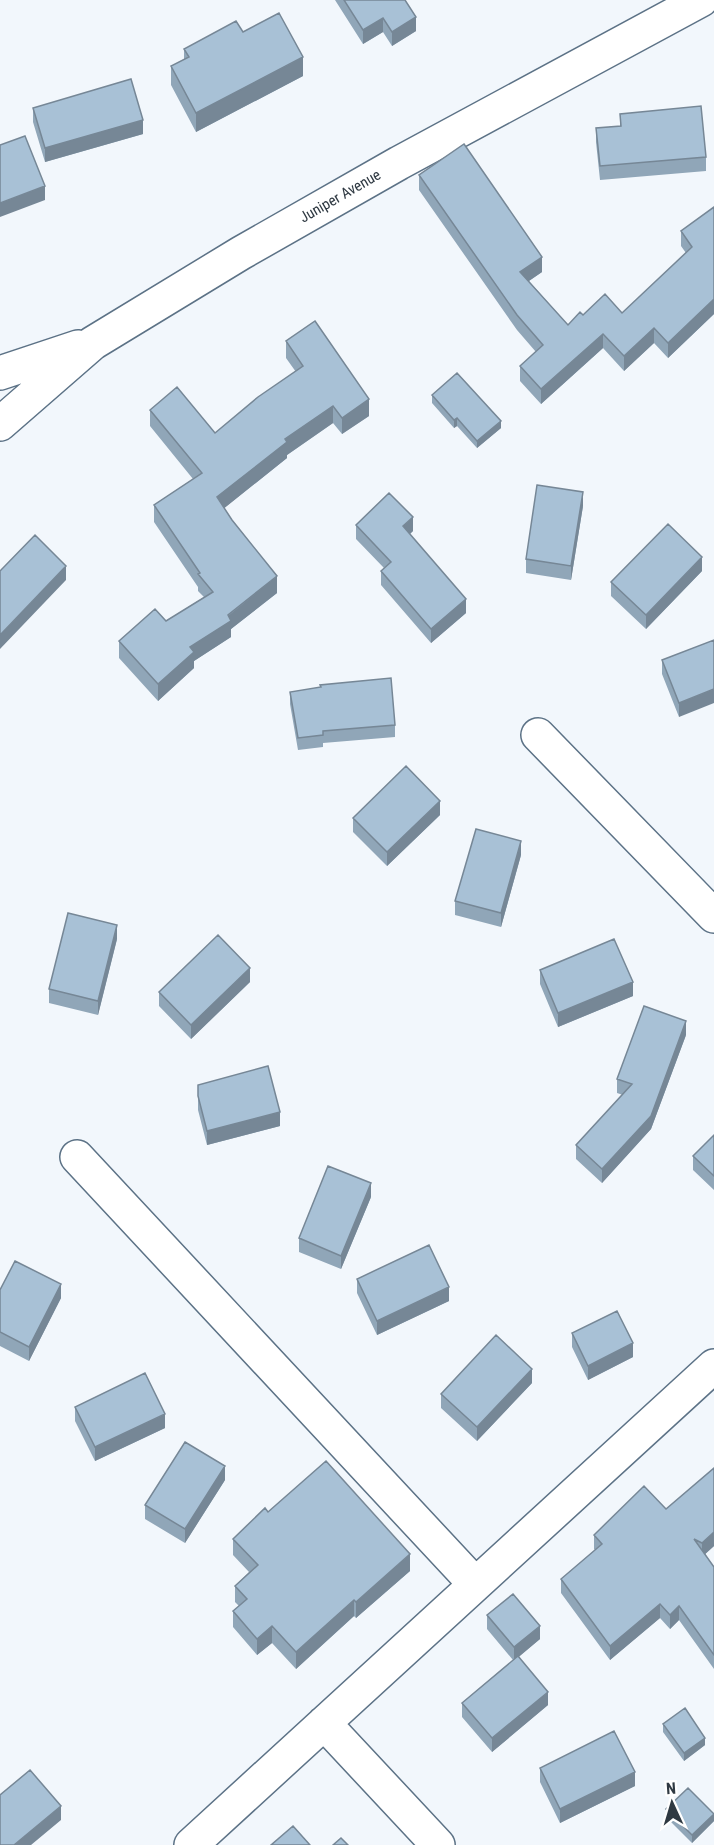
<svg xmlns="http://www.w3.org/2000/svg" width="714" height="1845" font-family="'Roboto Condensed',sans-serif">
	<style>
		.lines { fill: none; stroke-linecap: round; stroke-linejoin: round }
		.street-casing { stroke: #5c7286; stroke-width: 36 }
		.street { stroke: #fff; stroke-width: 33 }
		.wall { fill: #90a6b8 }
		.shaded-wall { fill: #768796 }
		.building { fill: #a8c1d6; stroke: #768796; stroke-width: 1.5 }
		.labels { text-anchor: middle; stroke-width: 4.5; stroke-linejoin: round; paint-order: stroke }
		.street-label { font-size: 15px; fill: #2f3942; stroke: #fff }
	</style>
	<rect width="100%" height="100%" fill="#f2f7fc"/>
	<g class="lines">
		<!-- street casing -->
		<g class="street-casing">
			<path id="street" d="M0,373L78,347
				M0,424L93,343L241,253L399,163L701,0
				M538,735L714,916
				M77,1157L475,1584
				M324,1723L438,1845
				M191,1845L714,1366"/>
		</g>
		<!-- street -->
		<use href="#street" class="street"/>
	</g>
	<!-- wall -->
	<path class="wall" d="M335,0H405L416,31L392,46L383,32L363,44Z
		M184,49L303,76L196,132L171,85V66L184,59Z
		M33,108L143,134L45,162L33,122Z
		M620,114L706,157V171L600,180L596,142V128L620,126Z
		M419,175L542,272L529,281L568,325L583,315L622,313L686,253L681,246V231L714,207V314L668,358L654,343L624,371L603,348L541,404L520,381V366L536,352L517,330L419,190Z
		M286,341L369,416L342,434L333,423L287,455V458L224,508L277,593L231,629V637L194,661V668L158,701L119,658V641L166,621L204,597L198,591V587L154,522V505L193,479L150,426V410L215,433L296,372L286,358Z
		M432,395L501,428L477,448L457,426L454,428L432,403Z
		M583,506L571,580L526,573V559Z
		M356,525L413,531L410,534L466,613L431,643L381,585V571L384,568L356,539Z
		M702,571L646,629L611,596V582Z
		M714,640L679,717L662,674V660Z
		M290,692L395,725V737L323,743V747L298,750L290,704Z
		M440,815L387,866L353,832V818Z
		M521,855L501,927L455,915V901Z
		M117,939L98,1015L49,1003V989Z
		M540,970L633,996L558,1027L540,984Z
		M250,982L191,1039L159,1006V992Z
		M686,1035L651,1129L602,1183L576,1159V1145L623,1095L617,1093V1079Z
		M198,1085L280,1126L207,1145L198,1110Z
		M714,1135V1190L693,1170V1156Z
		M371,1197L341,1269L299,1252V1238Z
		M357,1279L449,1301L377,1335L357,1293Z
		M0,1290L61,1298L29,1361L0,1346Z
		M572,1333L633,1357L588,1380L572,1347Z
		M532,1383L477,1441L441,1408V1394Z
		M75,1407L165,1428L95,1461L75,1421Z
		M714,1468V1546L705,1554L714,1567V1669L679,1620L670,1629L660,1618L610,1660L561,1593V1579L595,1550L594,1549V1535L666,1509Z
		M225,1480L185,1543L145,1519V1505Z
		M268,1512L410,1571L356,1618L354,1616L296,1669L272,1643L257,1655L233,1627V1611L239,1606L235,1602V1586L249,1572L233,1555V1539Z
		M487,1615L540,1639L518,1657L548,1705L492,1752L462,1717V1703L513,1660L487,1629Z
		M663,1724L705,1745L684,1761L663,1732Z
		M540,1768L635,1786L560,1823L540,1782Z
		M666,1809L714,1821L692,1843L666,1817Z"/>
	<!-- shaded-wall -->
	<path class="shaded-wall" d="M416,17V31L392,46V32Z
		M383,18V32L363,44V30Z
		M303,57V76L196,132V113Z
		M143,120V134L45,162V148Z
		M45,186V200L0,217V203Z
		M542,257V272L520,287V272Z
		M714,299V314L668,358V343Z
		M654,328V343L624,371V356Z
		M603,334V348L541,404V389Z
		M369,399V416L342,434V418Z
		M333,406V423L287,455V458L217,514V497L285,439Z
		M457,418V426L454,428V420Z
		M501,421V428L477,448V441Z
		M583,492V506L571,580V566Z
		M413,517V531L403,540V526Z
		M702,557V571L646,629V615Z
		M66,566V580L0,649V635Z
		M277,576V593L231,629V637L194,661V668L158,701V684L190,647Z
		M466,599V613L431,643V629Z
		M714,689V703L679,717V703Z
		M440,801V815L387,866V852Z
		M521,841V855L501,927V913Z
		M117,925V939L98,1015V1001Z
		M250,968V982L191,1039V1025Z
		M633,982V996L558,1027V1013Z
		M686,1021V1035L651,1129L602,1183V1169Z
		M280,1112V1126L207,1145V1131Z
		M371,1183V1197L341,1269V1256Z
		M61,1284V1298L29,1361V1347Z
		M449,1287V1301L377,1335V1321Z
		M633,1343V1357L588,1380V1366Z
		M532,1369V1383L477,1441V1427Z
		M165,1414V1428L95,1461V1447Z
		M225,1466V1480L185,1543V1529Z
		M714,1532V1546L702,1557V1543Z
		M410,1554V1571L356,1618V1602Z
		M354,1600V1616L296,1669V1652Z
		M660,1604V1618L610,1660V1646Z
		M679,1606V1620L670,1629V1615Z
		M272,1626V1643L257,1655V1639Z
		M540,1626V1639L514,1661V1647Z
		M548,1692V1705L492,1752V1738Z
		M705,1738V1745L684,1761V1753Z
		M635,1772V1786L560,1823V1809Z
		M61,1806V1820L31,1845H14Z
		M714,1814V1821L692,1843V1835Z"/>
	<!-- building -->
	<path class="building" d="M344,0H405L416,17L392,32L383,18L363,30Z
		M279,13L303,57L196,113L171,66L189,57L184,49L236,21L243,32Z
		M131,79L143,120L45,148L33,108Z
		M701,106L706,157L600,166L596,128L621,126L620,114Z
		M25,136L45,186L0,203V145Z
		M464,144L542,257L520,272L568,325L580,312L583,315L605,294L622,313L692,247L681,231L714,207V299L668,343L654,328L624,356L603,334L541,389L520,366L543,345L517,315L419,175Z
		M315,321L369,399L342,418L333,406L285,439L287,442L217,497L232,520L277,576L228,615L231,621L190,647L194,652L158,684L119,641L155,609L166,621L213,592L198,574L200,573L154,505L202,473L150,410L177,387L215,433L258,397L303,366L286,341Z
		M457,373L501,421L477,441L457,418L454,420L432,395Z
		M537,485L583,492L571,566L526,559Z
		M389,493L413,517L403,526L466,599L431,629L381,571L391,562L356,525Z
		M668,524L702,557L646,615L611,582Z
		M35,535L66,566L0,635V571Z
		M714,640V689L679,703L662,660Z
		M391,678L395,725L323,731V735L298,738L290,692L321,687L320,685Z
		M406,766L440,801L387,852L353,818Z
		M476,829L521,841L501,913L455,901Z
		M68,913L117,925L98,1001L49,989Z
		M218,935L250,968L191,1025L159,992Z
		M614,939L633,982L558,1013L540,970Z
		M644,1006L686,1021L651,1116L602,1169L576,1145L632,1084L617,1079Z
		M268,1066L280,1112L207,1131L198,1096V1085Z
		M714,1135V1176L693,1156Z
		M328,1166L371,1183L341,1256L299,1238Z
		M429,1245L449,1287L377,1321L357,1279Z
		M15,1261L61,1284L29,1347L0,1332V1290Z
		M617,1311L633,1343L588,1366L572,1333Z
		M496,1335L532,1369L477,1427L441,1394Z
		M145,1373L165,1414L95,1447L75,1407Z
		M185,1442L225,1466L185,1529L145,1505Z
		M326,1461L410,1554L356,1602L354,1600L296,1652L272,1626L257,1639L233,1611L247,1599L235,1586L258,1565L233,1539L265,1508L268,1512Z
		M714,1468V1532L702,1543L694,1539L714,1567V1655L679,1606L670,1615L660,1604L610,1646L561,1579L602,1544L594,1535L644,1486L666,1509Z
		M513,1594L540,1626L514,1647L487,1615Z
		M518,1656L548,1692L492,1738L462,1703Z
		M685,1708L705,1738L684,1753L663,1724Z
		M614,1731L635,1772L560,1809L540,1768Z
		M30,1770L61,1806L14,1845H0V1795Z
		M688,1788L714,1814L692,1835L666,1809Z
		M293,1826L310,1845H271Z
		M341,1838L348,1845H333Z"/>
	<g class="labels">
		<!-- street labels -->
		<g class="street-label">
			<text transform="translate(340 196) rotate(-30)" y="5">Juniper Avenue</text>
		</g>
	</g>
	<!-- north arrow -->
	<g transform="translate(672 1803) rotate(356)" stroke="#ffffff" stroke-width="4.5" paint-order="stroke">
	<path d="M0-4.5L10 22L0 15L-10 22Z" fill="#2f3942"/>
	<text y="-9" font-size="16" font-weight="bold" text-anchor="middle" fill="#2f3942">N</text>
	</g>
</svg>
